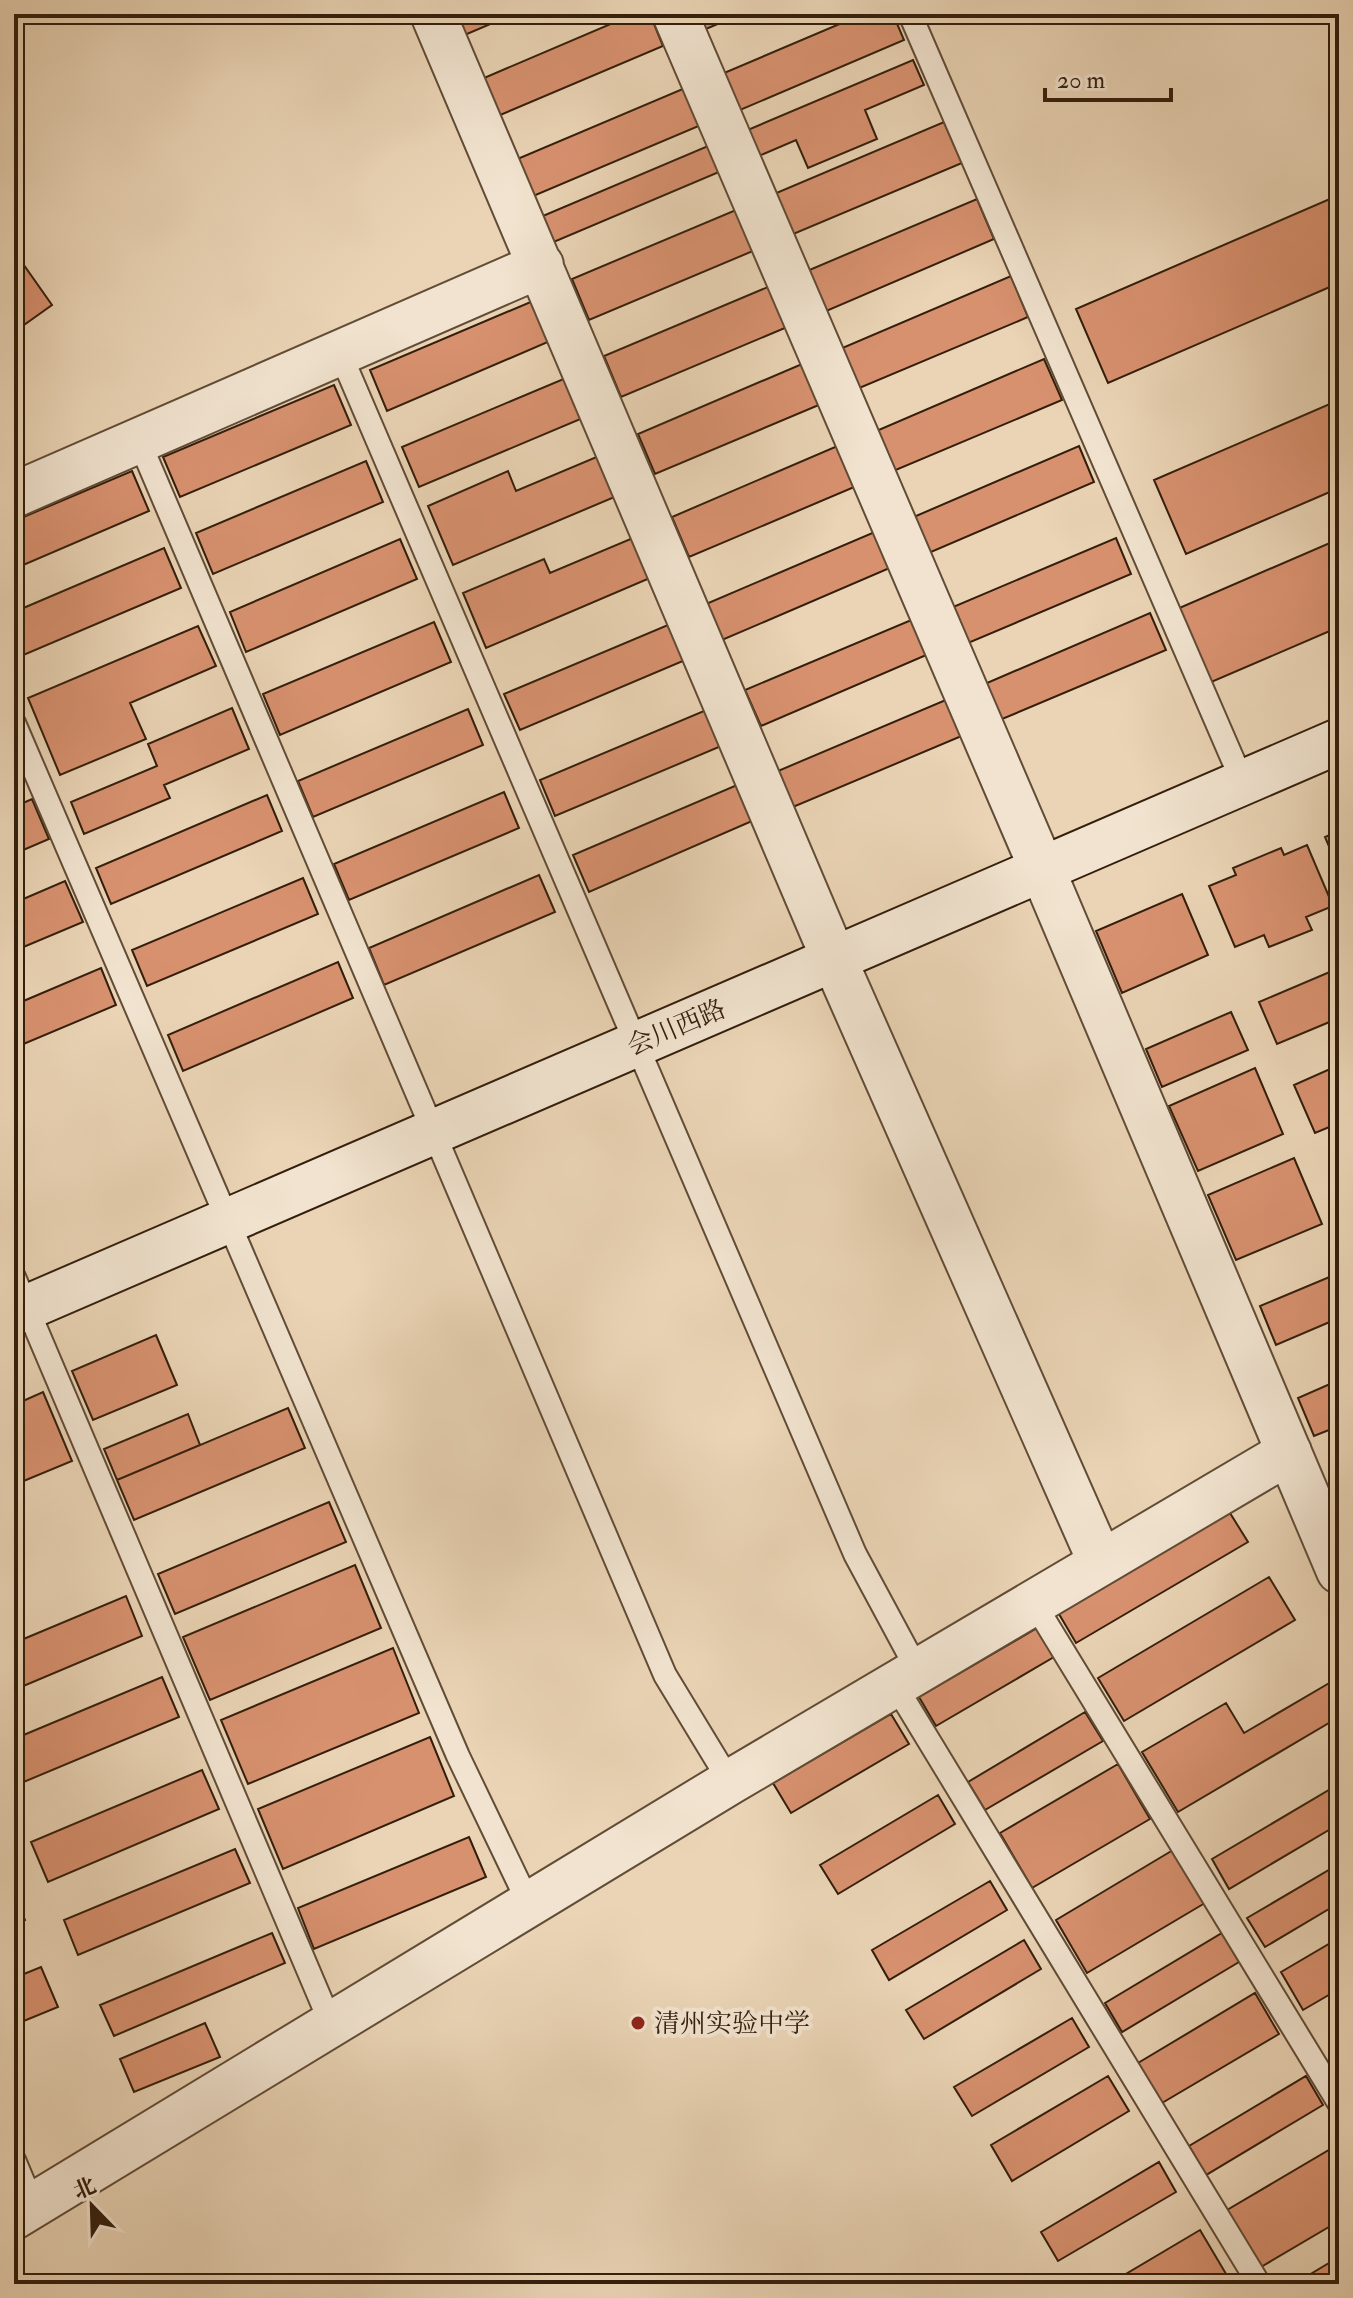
<svg xmlns="http://www.w3.org/2000/svg" width="1353" height="2298" font-family="'IM FELL Double Pica','Noto Serif SC',serif">
	<style>
		.building { fill: #d8916f; stroke: #331e0c; stroke-width: 2 }
		.lines { fill: none; stroke-linecap: round; stroke-linejoin: round }
		.lane-casing { stroke: #614c36; stroke-width: 26 }
		.street-casing { stroke: #614c36; stroke-width: 48 }
		.secondary-casing { stroke: #331e0c; stroke-width: 48 }
		.lane { stroke: #f1e3cf; stroke-width: 22 }
		.street { stroke: #f1e3cf; stroke-width: 44 }
		.secondary { stroke: #f1e3cf; stroke-width: 44 }
		.poi-dot { fill: #8f2418; stroke: #f1e3cf; stroke-width: 3 }
		.labels { text-anchor: middle; stroke-width: 8; stroke-linejoin: round; paint-order: stroke }
		.street-label { font-size: 26px; fill: #331e0c; stroke: #f1e3cf }
		.poi-label { font-size: 26px; fill: #331e0c; stroke: #f1e3cf; text-anchor: start }
	</style>
	<rect width="100%" height="100%" fill="#ead4b5"/>
	<filter id="stains"><feTurbulence type="fractalNoise" baseFrequency=".0025" numOctaves="4"/><feColorMatrix values="0 0 0 0 .2 0 0 0 0 .09 0 0 0 0 .02 0 0 0 .5 -.17"/></filter>
	<radialGradient id="worn" r=".72"><stop offset=".6" stop-color="#630" stop-opacity="0"/><stop offset="1" stop-color="#630" stop-opacity=".3"/></radialGradient>
	<!-- building -->
	<path class="building" d="M450,14H514L460,37Z
		M634,14H650L663,46L493,118L477,81Z
		M691,14H741L699,32Z
		M863,14H893L904,40L733,113L717,76Z
		M913,60L924,85L865,110L877,139L808,168L796,140L754,158L743,132Z
		M685,88L701,125L531,197L515,160Z
		M944,122L962,163L791,235L774,194Z
		M708,146L719,172L549,244L538,218Z
		M1339,195V283L1108,383L1076,309Z
		M977,199L994,239L824,312L807,271Z
		M743,207L760,248L589,320L572,279Z
		M14,251L52,305L14,332Z
		M1011,276L1028,317L857,389L840,349Z
		M775,284L792,325L621,397L604,356Z
		M540,298L557,338L387,411L370,370Z
		M1044,359L1062,400L891,472L874,432Z
		M809,361L826,402L655,474L638,434Z
		M573,375L590,415L419,487L402,447Z
		M334,385L351,425L180,497L163,457Z
		M1339,400V488L1186,554L1154,480Z
		M842,444L859,485L689,557L672,517Z
		M1079,446L1094,482L924,555L909,519Z
		M606,453L624,493L453,565L428,506L508,471L516,491Z
		M366,461L383,502L213,574L196,533Z
		M132,471L149,511L14,569V521Z
		M877,531L892,567L722,640L706,604Z
		M640,535L657,575L486,648L463,593L544,559L550,573Z
		M1116,538L1131,574L961,646L946,610Z
		M400,539L417,579L246,652L230,612Z
		M1339,539V627L1209,683L1177,609Z
		M164,548L181,588L14,659V612Z
		M1150,613L1166,650L995,722L980,686Z
		M916,618L931,653L761,726L745,690Z
		M434,622L451,662L280,735L263,694Z
		M675,622L690,658L520,730L504,694Z
		M198,626L216,666L130,703L146,739L60,775L28,698Z
		M948,699L964,735L793,807L778,771Z
		M232,708L249,749L164,785L170,798L84,834L71,802L157,766L148,744Z
		M711,708L726,744L555,816L540,780Z
		M468,709L483,745L313,817L298,781Z
		M744,782L759,818L589,892L573,855Z
		M504,792L519,828L349,900L334,864Z
		M267,795L282,831L111,904L96,868Z
		M32,799L49,839L14,854V807Z
		M1339,831V870L1325,837Z
		M1307,845L1333,906L1306,917L1312,930L1269,947L1264,935L1235,947L1209,886L1236,875L1233,868L1281,848L1284,855Z
		M539,875L555,912L384,985L369,948Z
		M303,878L318,914L147,986L132,950Z
		M65,881L83,922L14,951V903Z
		M1182,894L1208,955L1122,993L1096,931Z
		M338,962L353,998L183,1071L168,1035Z
		M101,968L116,1005L14,1048V1005Z
		M1339,968V1018L1277,1044L1259,1002Z
		M1231,1012L1248,1050L1162,1087L1146,1049Z
		M1339,1065V1123L1315,1133L1294,1085Z
		M1255,1068L1283,1134L1198,1171L1169,1106Z
		M1294,1158L1322,1224L1236,1260L1208,1195Z
		M1339,1273V1318L1276,1345L1260,1306Z
		M156,1335L177,1385L93,1420L72,1371Z
		M1339,1380V1426L1314,1436L1298,1398Z
		M43,1392L72,1461L14,1485V1405Z
		M288,1408L305,1448L134,1520L117,1480Z
		M188,1414L200,1445L117,1480L104,1449Z
		M1339,1485V1515L1329,1489Z
		M329,1502L346,1542L175,1614L158,1574Z
		M1230,1513L1248,1542L1076,1643L1059,1614Z
		M355,1565L381,1628L210,1700L183,1637Z
		M1269,1577L1295,1620L1124,1721L1098,1678Z
		M126,1596L142,1636L14,1690V1643Z
		M1037,1628L1054,1657L936,1726L919,1697Z
		M393,1648L419,1713L248,1784L221,1720Z
		M162,1677L179,1717L14,1786V1739Z
		M1331,1682L1339,1695V1717L1178,1812L1142,1752L1226,1703L1244,1733Z
		M1085,1712L1103,1741L985,1810L968,1782Z
		M891,1714L909,1744L791,1813L773,1783Z
		M430,1737L454,1796L283,1869L258,1809Z
		M1118,1764L1150,1819L1032,1888L1000,1833Z
		M202,1770L219,1809L48,1882L31,1842Z
		M1339,1784V1824L1229,1889L1212,1859Z
		M938,1795L955,1824L838,1894L820,1865Z
		M469,1837L486,1877L314,1949L298,1908Z
		M235,1849L250,1883L78,1955L64,1920Z
		M1173,1850L1205,1903L1087,1973L1056,1920Z
		M1339,1864V1903L1265,1947L1247,1918Z
		M990,1881L1007,1910L889,1980L872,1950Z
		M14,1896L25,1920L14,1925Z
		M272,1933L285,1963L114,2036L100,2005Z
		M1222,1933L1239,1962L1122,2032L1105,2003Z
		M1339,1938V1989L1303,2010L1281,1972Z
		M1024,1940L1041,1969L924,2039L906,2010Z
		M41,1967L58,2007L14,2025V1978Z
		M1255,1993L1279,2034L1162,2103L1138,2063Z
		M1072,2018L1089,2047L972,2116L954,2087Z
		M205,2023L220,2057L134,2092L120,2059Z
		M1108,2076L1129,2111L1012,2181L991,2145Z
		M1306,2076L1323,2105L1206,2175L1189,2146Z
		M1339,2144V2221L1261,2267L1227,2210Z
		M1159,2162L1176,2192L1058,2261L1041,2232Z
		M1200,2230L1232,2284H1109Z
		M1339,2257V2284H1294Z"/>
	<g class="lines">
		<!-- lane casing -->
		<g class="lane-casing">
			<path id="lane" d="M910,14L1243,783
				M340,353L855,1554L918,1671
				M139,441L665,1675L730,1782
				M14,723L458,1756L529,1904
				M14,1277L331,2024
				M1034,1603L1339,2103
				M895,1685L1259,2284
				M14,2160L33,2205"/>
		</g>
		<!-- street casing -->
		<g class="street-casing">
			<path id="street" d="M433,14L834,959L1101,1563
				M675,14L1042,869L1339,1571
				M14,495L541,265
				M14,2217L730,1782L1289,1452"/>
		</g>
		<!-- secondary casing -->
		<g class="secondary-casing">
			<path id="secondary" d="M14,1313L1339,741"/>
		</g>
		<!-- lane -->
		<use href="#lane" class="lane"/>
		<!-- street -->
		<use href="#street" class="street"/>
		<!-- secondary -->
		<use href="#secondary" class="secondary"/>
	</g>
	<!-- markers -->
	<circle class="poi-dot" cx="638" cy="2023" r="8"/>
	<g class="labels">
		<!-- street labels -->
		<g class="street-label">
			<text transform="translate(676 1027) rotate(-23)" y="9">会川西路</text>
		</g>
		<!-- poi labels -->
		<g class="poi-label">
			<text x="654" y="2032">清州实验中学</text>
		</g>
	</g>
	<!-- margin -->
	<rect width="1353" height="2298" fill="none" stroke="#ead4b5" stroke-width="48"/>
	<rect x="16" y="16" width="1321" height="2266" fill="none" stroke="#331e0c" stroke-width="4"/>
	<rect x="24" y="24" width="1305" height="2250" fill="none" stroke="#331e0c" stroke-width="2"/>
	<!-- north arrow -->
	<g transform="translate(92 2206) rotate(337)" stroke="#f1e3cf" stroke-width="6" paint-order="stroke">
	<path d="M0-6L14 30L0 20L-14 30Z" fill="#331e0c"/>
	<text y="-12" font-size="22" font-weight="bold" text-anchor="middle" fill="#331e0c">北</text>
	</g>
	<!-- scale -->
	<path d="M1045 88v12h126v-12" fill="none" stroke="#331e0c" stroke-width="4"/>
	<text x="1057" y="88" font-size="24" fill="#331e0c" stroke="#f1e3cf" stroke-width="6" paint-order="stroke">20 m</text>
	<rect width="100%" height="100%" filter="url(#stains)"/>
	<rect width="100%" height="100%" fill="url(#worn)"/>
</svg>
